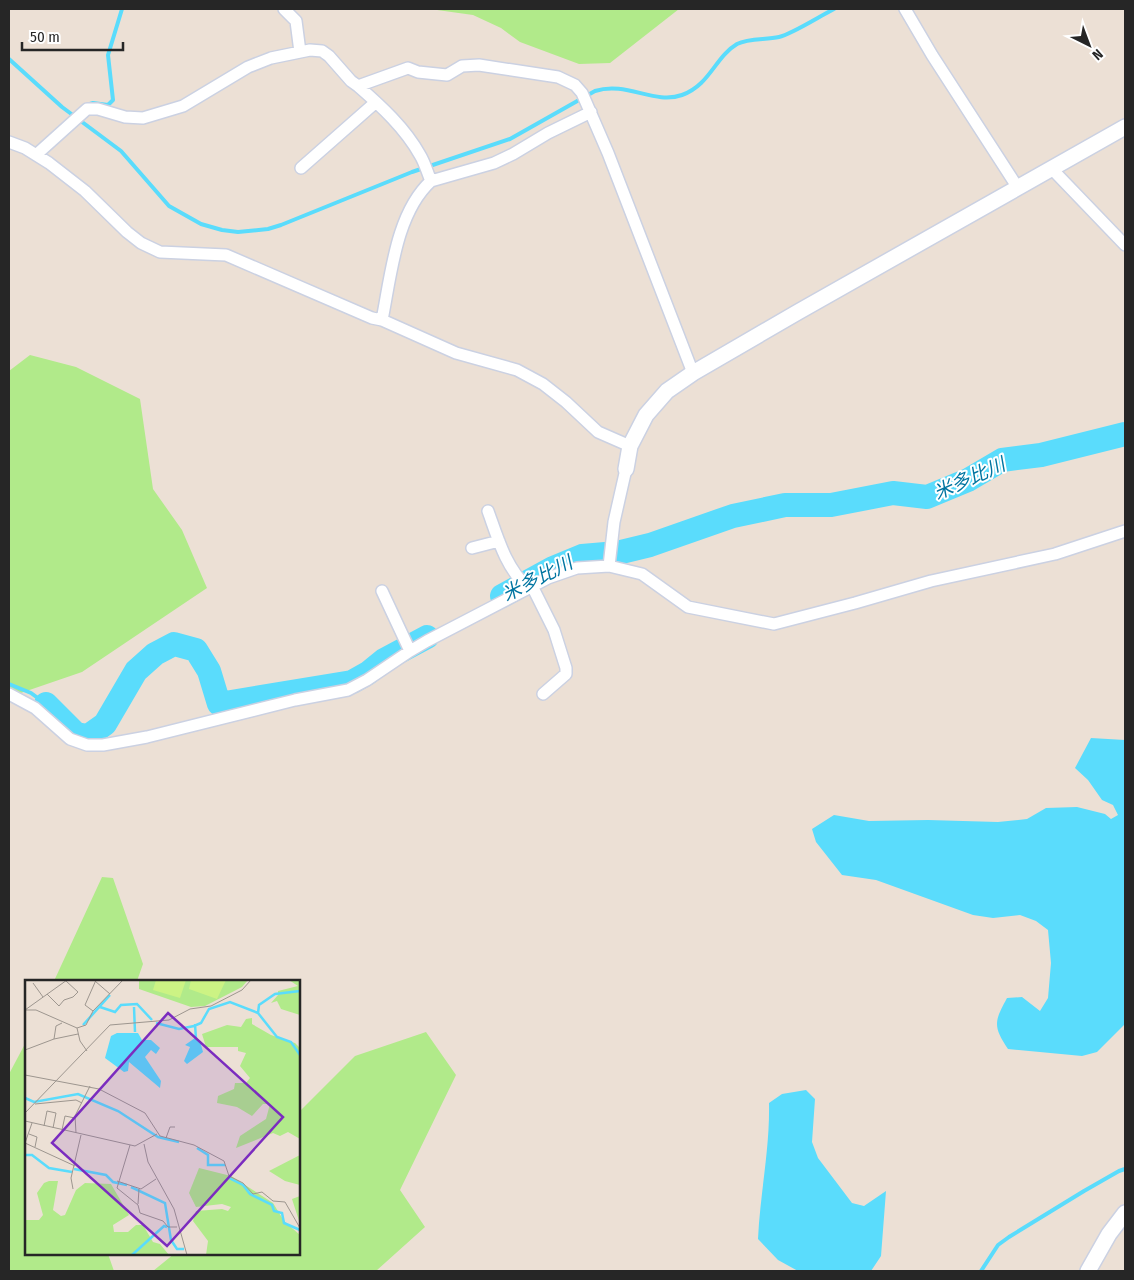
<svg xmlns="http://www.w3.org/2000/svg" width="1134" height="1280" font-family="'Fira Sans Condensed','Noto Sans JP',sans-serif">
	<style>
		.green { fill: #b1ea8a }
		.water { fill: #5adcfc }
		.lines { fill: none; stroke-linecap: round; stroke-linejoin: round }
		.stream { stroke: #5adcfc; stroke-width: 4 }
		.river { stroke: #5adcfc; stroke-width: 24 }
		.minor-casing { stroke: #cbd1e2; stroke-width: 14 }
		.tertiary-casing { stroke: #cbd1e2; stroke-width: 18 }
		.minor { stroke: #fff; stroke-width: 11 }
		.tertiary { stroke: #fff; stroke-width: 15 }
		.labels { text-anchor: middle; stroke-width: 4; stroke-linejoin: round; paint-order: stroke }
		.water-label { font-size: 19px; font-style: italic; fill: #0075a1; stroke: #fff }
		.inset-river { fill: none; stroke: #5adcfc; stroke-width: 2.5 }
		.inset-road { fill: none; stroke: #9d968f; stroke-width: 1 }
		.view { fill: #7b2cbf; fill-opacity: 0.15; stroke: #7b2cbf; stroke-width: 2.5 }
		.inset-edge { fill: none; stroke: #262626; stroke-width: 2.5 }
	</style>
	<rect width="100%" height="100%" fill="#ece0d5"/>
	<!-- green -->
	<path class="green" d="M430,9H679L610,63L579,64L520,42L501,28L473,15Z
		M30,355L76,367L140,399L153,489L182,530L207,588L82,672L9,697V371Z
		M102,877L113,878L143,964L137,981H54Z
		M426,1032L456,1075L400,1190L425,1227L376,1271H153L174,1254H299V1110H301L355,1056Z
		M26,1042V1254H108L114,1271H9V1074Z"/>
	<!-- water -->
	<path class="water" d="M1091,738L1125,740V1024L1097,1052L1082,1056L1008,1049C993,1026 994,1022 1007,998L1022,997L1040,1011L1048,998L1051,963L1048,930L1036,921L1020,915L993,918L973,915L876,880L842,875L816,842L812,829L834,815L869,821L928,820L998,822L1027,819L1046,808L1077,807L1105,814L1111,819L1118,815L1113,805L1102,800L1088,780L1075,768Z
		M806,1090L815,1099L812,1142L818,1158L852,1203L864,1206L886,1191L881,1256L871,1271H798L778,1260L758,1239C760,1194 770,1149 769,1103L782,1094Z"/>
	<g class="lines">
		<!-- stream -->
		<path class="stream" d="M9,59L62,107L121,151L169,206L201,224L222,230L238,232L268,229L281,225L412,172L510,139L595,91C627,81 654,105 682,95C710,85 715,57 737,44C749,38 766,40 779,37C792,34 820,16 834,9
			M87,105L93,103L108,105L113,100L108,55L122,9
			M9,684L31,693L46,704
			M981,1271L998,1245L1009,1237L1084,1191L1119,1171L1125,1169"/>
		<!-- river -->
		<path class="river" d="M502,596L553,568L582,556L617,553L650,545L733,516L785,505H831L893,493L927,497L968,480L1002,460L1041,455L1125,434
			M46,704L76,734L88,736L105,724L136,671L155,654L174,644L196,650L209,671L219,704L352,682L368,673L384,660L427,637"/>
		<!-- minor casing -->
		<g class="minor-casing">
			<path id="minor" d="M284,9L296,21L300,52
				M905,9L932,55L1018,188
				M358,86C381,106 405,128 420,155C425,163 427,172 431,181
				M9,142L25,148L49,163L85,191L127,232L141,243L160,252L226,255L372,318L382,320L456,353L517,370L543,384L566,402L598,432L630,446
				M37,154L87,109H98L125,117L143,118L183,106L248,67L271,58L310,50L322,51L329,56L351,81L358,86L408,68L418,72L447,75L462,66L479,65L558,77L575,85L582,93L608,153L693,373
				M301,168L376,102
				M1051,168L1125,245
				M382,320C391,275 396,213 431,181L494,163L513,154L548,133L591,112
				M488,511C498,539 506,568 528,588
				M472,548L499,541
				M609,566L614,522L626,469
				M532,586L554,630L566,668V674L543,694
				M382,591L410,651
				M9,694L35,708L70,739L87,745H103L147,737L295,700L348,690L367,680L410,651L427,641L548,578L577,568L609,566L642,574L688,607L774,624L855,603L931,581L1055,554L1125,531"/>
		</g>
		<!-- tertiary casing -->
		<g class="tertiary-casing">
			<path id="tertiary" d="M626,469L630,446L646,415L667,391L693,373L798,312L1125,127
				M1088,1271L1109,1234L1125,1213"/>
		</g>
		<!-- minor -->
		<use href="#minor" class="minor"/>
		<!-- tertiary -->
		<use href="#tertiary" class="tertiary"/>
	</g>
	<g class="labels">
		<!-- water labels -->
		<g class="water-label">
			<text transform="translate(969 478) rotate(-24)" y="7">米多比川</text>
			<text transform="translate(537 578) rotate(-27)" y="7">米多比川</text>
		</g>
	</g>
	<!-- overview -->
	<g transform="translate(25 980)">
		<rect width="275" height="275" fill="#ece0d5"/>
		<path d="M114,0H223L217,7L180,26L166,27L114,9ZM264,0H275V35L256,29L252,21L246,23L253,15V11L273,6ZM227,38V44L246,55L270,63L275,68V159L263,152L255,156L248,153L211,168L215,156L241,139L245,124H238L227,136L212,127L192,123L193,116L209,109L210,103H221L225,98L215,86L221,73L213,71V67H181L177,54L202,45L216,47L221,39ZM275,175V211V205L260,201L244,191ZM174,188L206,196L248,223L259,241L275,255V275H181L183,261L168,241L171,231L197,229L203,231L206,227L197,224L171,227L164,213ZM24,201H33L28,230L36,236L40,235L51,210L60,203L86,204L104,235L88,245L89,252H103L111,245H118L128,262L135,264L144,275H0V240H14L18,235L12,213L19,203ZM275,216V244L267,219Z" fill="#b1ea8a"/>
		<path d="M131,0H161L155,18L128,10ZM166,0H201L192,19L164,9Z" fill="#ccf384"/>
		<path d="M92,53H113L117,60H126L135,68L131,74L126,70L120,77L136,101L135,108L104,82L103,91L99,92L80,78L86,56ZM170,58L175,61L178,72L162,84L159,81L165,67L160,65Z" fill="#5adcfc"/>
		<path class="inset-river" d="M75,27L90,32L96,25L112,24L127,40M109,27L110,52M233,33L234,25L250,14L275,11M131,43L154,49L169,46L176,43L184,29L205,22L233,33L252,57L266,62L275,75M170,44L171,59M58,45L85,15M0,118L9,122L53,114L93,131L133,157L154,162M172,168L183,175V185H200M0,175H7L24,188L47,192M49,189L81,195L88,202L102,205M204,198L218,205L225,214L247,225L249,231L257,233L259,243L275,250M106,207L140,223L146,260L152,269H159M107,275L139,246L142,247"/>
		<path class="inset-road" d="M70,1L85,14M8,3L18,17M22,14L34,26L39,20L48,17L53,12L41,1M0,30H11L52,48L61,45L68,31L98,0M0,30L42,0M68,31L60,25L71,0M52,48L55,61L62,71M29,59L53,54M0,70L29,59L31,46L37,43M0,95L74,109L120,133L135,156L169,165L199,181L204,196L218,203L228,214L237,212L248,221L260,222L275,248M10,124L51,120L57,123M0,133L85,45L144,40L165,29L186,26L217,10L226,0M0,141L110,166L132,154M19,146L22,131L31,133L28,148M37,150L40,136L50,138M51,153L50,136L65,106M4,154L12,157L10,167M141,158L145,147H150M0,163L50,186M0,163L7,143M119,164L123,182L149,229L162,275M105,165L92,208L113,225L115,233L138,241L143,247H152M92,201L116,209L131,199M48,209L46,198L56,155M113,224L114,209"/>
		<path class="view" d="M143,33L258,137L142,266L27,163Z"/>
		<rect width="275" height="275" class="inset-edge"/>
	</g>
	<!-- border -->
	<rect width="1134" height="1280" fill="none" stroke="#262626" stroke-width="20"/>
	<!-- north arrow -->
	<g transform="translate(1089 45) rotate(138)" stroke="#ffffff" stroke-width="4" paint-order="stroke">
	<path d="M0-4L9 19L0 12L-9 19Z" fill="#262626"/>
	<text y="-8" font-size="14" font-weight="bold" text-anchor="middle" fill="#262626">N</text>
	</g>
	<!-- scale -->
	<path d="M22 42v8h101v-8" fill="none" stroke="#262626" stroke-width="2.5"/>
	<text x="30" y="42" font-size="15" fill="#262626" stroke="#ffffff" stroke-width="4" paint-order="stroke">50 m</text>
</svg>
